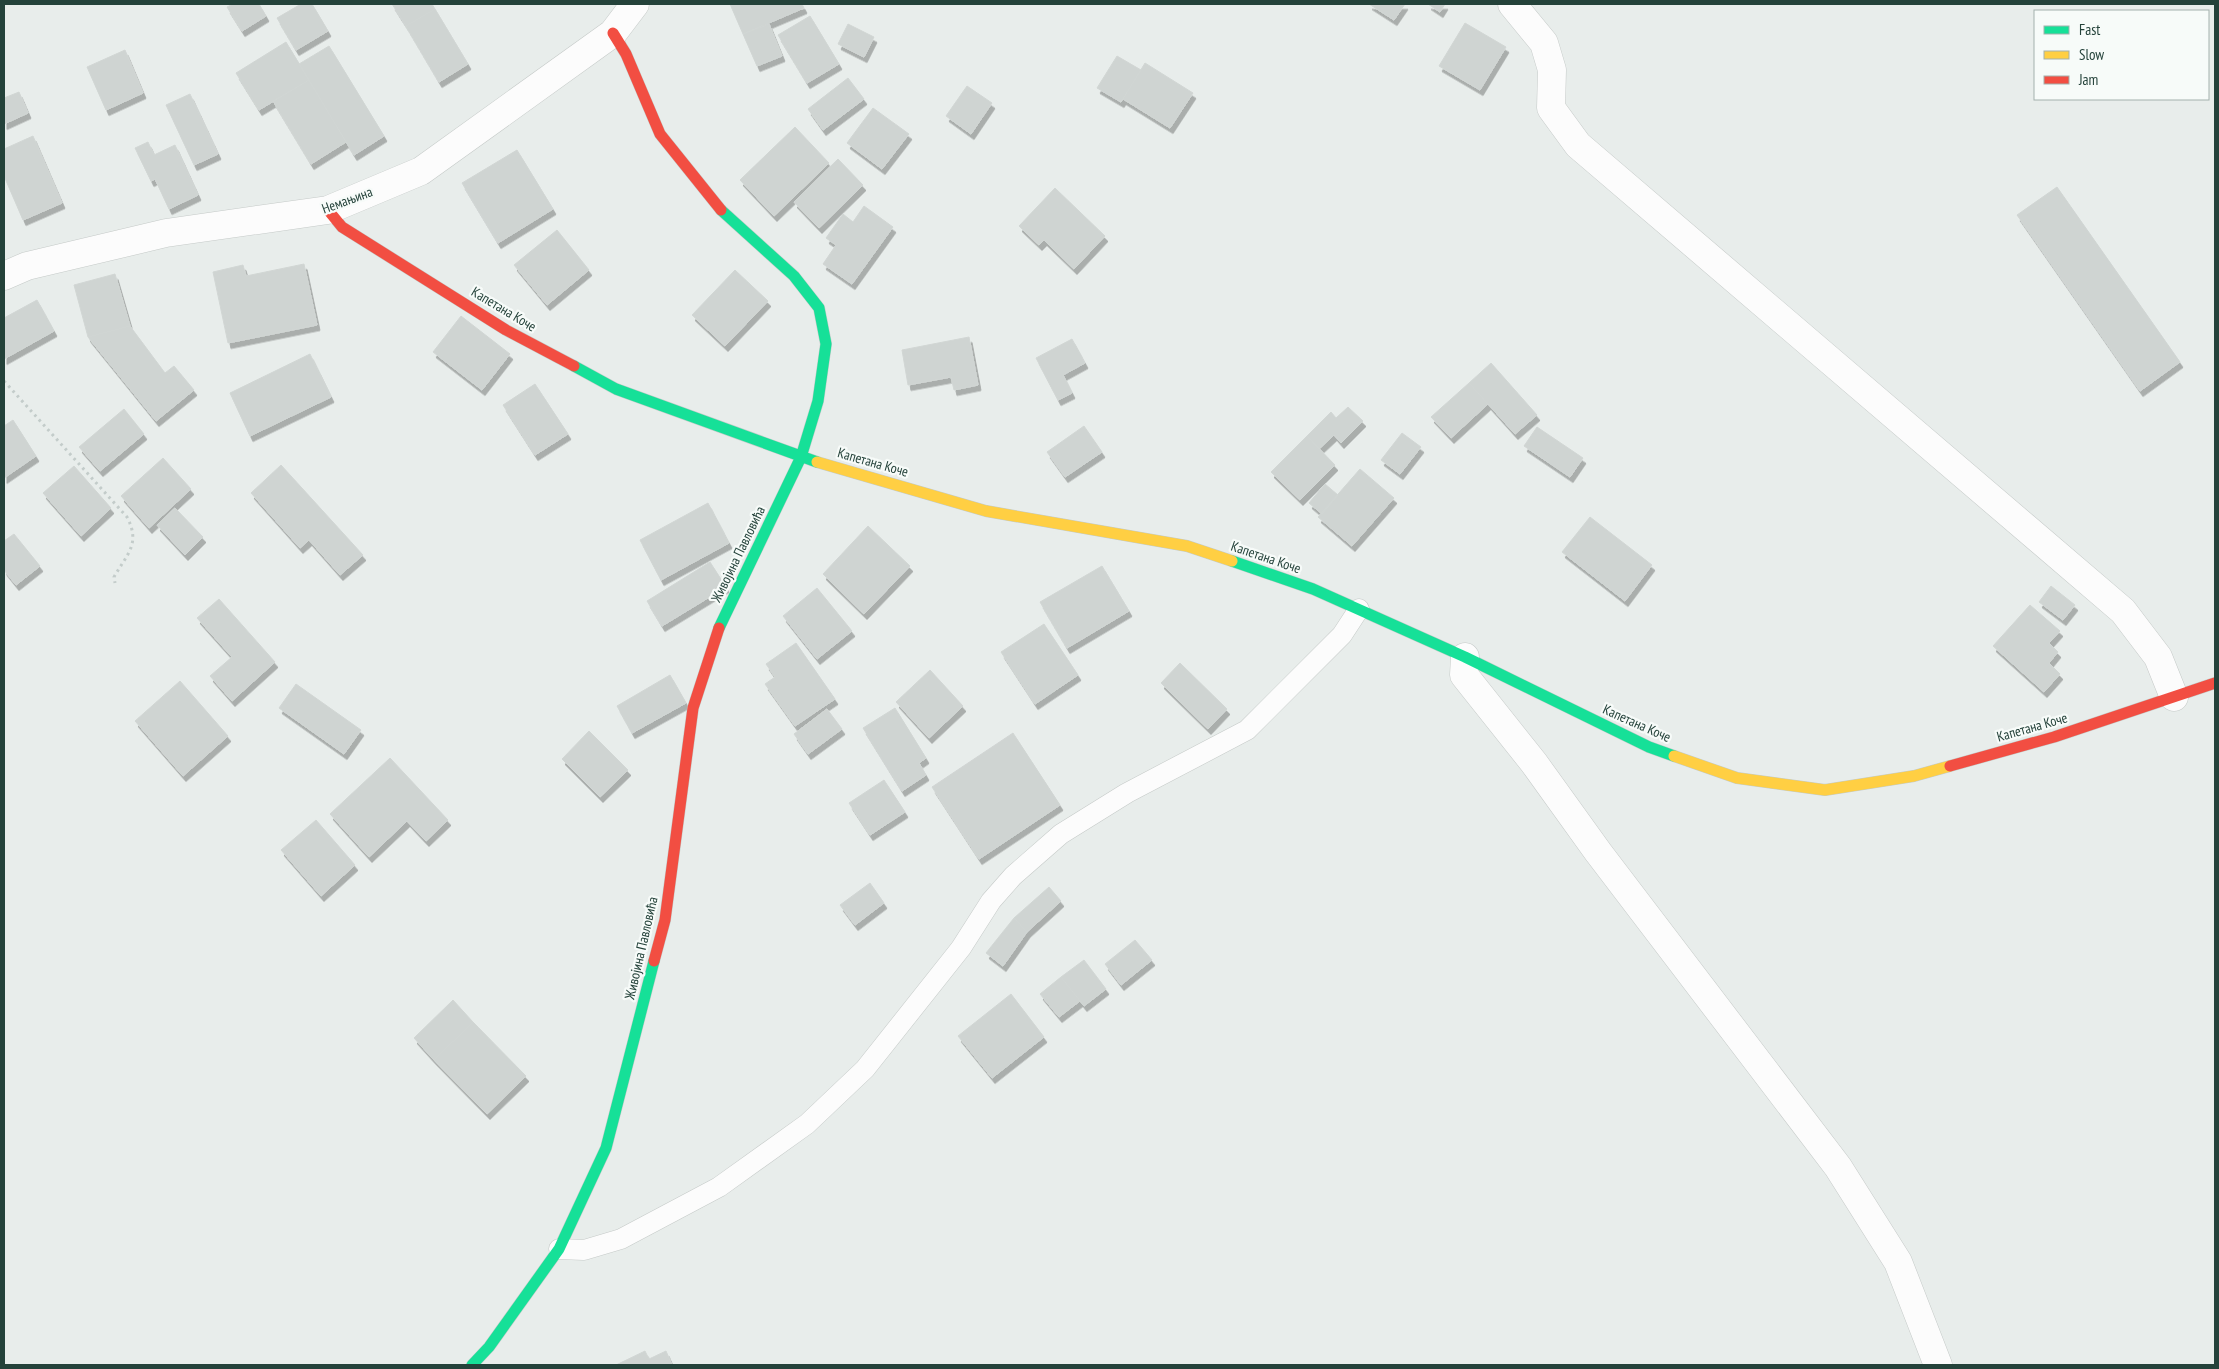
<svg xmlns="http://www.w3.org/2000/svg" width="2219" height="1369" font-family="'PT Sans Narrow',sans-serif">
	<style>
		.building { fill: #cfd4d2; stroke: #d1d6d4; filter: url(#shadow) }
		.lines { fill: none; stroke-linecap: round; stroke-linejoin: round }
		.lane-casing { stroke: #c5cac8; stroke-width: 21 }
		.street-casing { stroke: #c5cac8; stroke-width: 29 }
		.fast-casing { stroke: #c3cbc8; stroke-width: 12 }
		.slow-casing { stroke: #c3cbc8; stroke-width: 12 }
		.jam-casing { stroke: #c3cbc8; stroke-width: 12 }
		.path { stroke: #c3ccca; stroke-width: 3; stroke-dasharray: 2.5 4; stroke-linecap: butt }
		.lane { stroke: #fcfcfc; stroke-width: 20 }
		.street { stroke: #fcfcfc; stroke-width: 28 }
		.fast { stroke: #16e098; stroke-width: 11 }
		.slow { stroke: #ffcf43; stroke-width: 11 }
		.jam { stroke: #f24e42; stroke-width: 11 }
		.labels { text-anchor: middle; stroke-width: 4.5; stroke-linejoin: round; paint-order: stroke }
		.street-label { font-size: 14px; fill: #24423a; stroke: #f7fbf9 }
	</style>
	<defs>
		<filter id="shadow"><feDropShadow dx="3" dy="5.5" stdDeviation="0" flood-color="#0004"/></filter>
	</defs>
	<rect width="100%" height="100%" fill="#e8edeb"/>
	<!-- building -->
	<path class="building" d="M233,4H259L266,16L242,31L227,7Z
		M301,4H312L328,31L296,50L277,18Z
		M392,4H432L435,9L406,26Z
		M730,4H802L804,8L743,34Z
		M1369,4H1405L1394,20Z
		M1428,4H1445L1440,12Z
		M435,9L468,64L439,82L406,26Z
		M810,16L839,64L807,83L778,35Z
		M1465,23L1506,47L1480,90L1439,66Z
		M769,24L782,56L757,66L743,34Z
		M848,24L874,37L864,57L838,44Z
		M286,42L309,80L259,110L236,73Z
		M329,46L384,136L354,155L299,64Z
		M125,50L143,93L106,110L87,67Z
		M1117,56L1141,70L1121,102L1097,88Z
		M1145,63L1193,93L1170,128L1123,99Z
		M848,78L864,99L823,130L808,109Z
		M309,80L346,142L311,164L273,101Z
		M967,86L992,103L971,134L946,116Z
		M19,92L28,113L4,124V98Z
		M190,94L218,154L194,165L166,105Z
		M873,108L909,134L882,169L847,143Z
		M795,127L829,163L774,216L740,180Z
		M33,136L62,203L23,220L4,176V149Z
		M148,142L154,155L175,145L198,195L169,209L155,179L151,181L135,148Z
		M517,150L553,209L498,243L462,183Z
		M838,159L863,185L819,228L794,202Z
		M2057,187L2180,362L2140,391L2017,215Z
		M1055,188L1105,236L1074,269L1044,240L1039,245L1019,226Z
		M864,206L893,227L852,284L823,264L836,245L826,238L843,214L853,222Z
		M557,230L589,270L547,305L514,265Z
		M304,264L317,325L228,343L213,272L243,265L246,276Z
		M735,270L768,301L725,346L692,315Z
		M115,274L130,326L88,337L74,285Z
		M37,300L54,331L4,359V318Z
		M461,316L510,354L482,390L433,352Z
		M130,326L165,373L174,366L194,390L156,421L88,337Z
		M969,337L978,385L954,390L951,377L908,385L902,350Z
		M1072,339L1085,363L1063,375L1072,393L1058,400L1036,358Z
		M310,354L331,397L250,436L230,393Z
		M1491,363L1537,415L1515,434L1469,383Z
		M1469,383L1488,404L1451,438L1431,417Z
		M535,384L568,434L535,455L503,405Z
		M1348,407L1363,421L1341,443L1334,435L1319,449L1307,436L1331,412L1336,418Z
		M124,409L144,434L100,471L79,447Z
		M13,420L36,456L4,478V426Z
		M1084,426L1102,452L1065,477L1047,452Z
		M1537,427L1583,458L1570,477L1524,446Z
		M1402,433L1421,447L1400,474L1381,460Z
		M1307,436L1335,465L1300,500L1271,472Z
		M163,458L191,489L149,528L121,496Z
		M281,465L363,555L340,575L309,540L300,548L251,493Z
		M74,466L111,508L81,536L43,493Z
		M1360,469L1394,498L1352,546L1318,517Z
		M1325,484L1338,495L1322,514L1309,503Z
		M708,503L729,543L661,580L640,540Z
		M175,508L203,537L185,555L157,525Z
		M1590,517L1652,565L1625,601L1562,552Z
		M868,526L910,566L864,614L823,574Z
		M14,534L40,566L16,585L4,570V541Z
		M710,562L726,587L662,626L647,601Z
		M1102,566L1129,611L1067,648L1040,602Z
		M2051,586L2075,605L2063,620L2039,602Z
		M817,588L852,631L817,659L783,616Z
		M219,599L275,662L232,701L210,676L232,657L197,618Z
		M2030,605L2060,631L2049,643L2058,652L2049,663L2060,674L2044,692L1993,646Z
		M1044,624L1078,675L1035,704L1001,652Z
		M796,643L835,699L795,726L765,684L775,677L766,664Z
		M1180,663L1227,709L1208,729L1161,683Z
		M930,670L963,706L929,738L896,702Z
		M670,675L686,703L632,733L617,706Z
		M180,681L228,736L183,776L135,721Z
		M296,684L361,730L344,754L279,708Z
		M895,708L926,758L919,763L926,775L902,791L863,728Z
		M827,709L842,729L808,754L794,734Z
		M589,731L628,770L600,797L562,759Z
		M1013,733L1060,805L979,859L932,787Z
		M390,758L448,820L426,841L407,821L369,857L330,814Z
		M884,780L905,812L870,835L849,803Z
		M316,820L355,865L321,896L281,850Z
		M870,883L884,903L855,925L840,905Z
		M1049,887L1061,901L1027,932L1014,918Z
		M1014,918L1027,932L1003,966L986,953Z
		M1135,940L1152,960L1121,985L1105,964Z
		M1084,960L1106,989L1084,1006L1061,977Z
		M1061,977L1080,1001L1059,1017L1040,994Z
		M1011,994L1044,1037L992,1078L958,1036Z
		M453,1000L473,1022L434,1060L414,1038Z
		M473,1022L526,1076L487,1114L434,1060Z
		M645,1351L649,1359L666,1351L672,1365H616Z"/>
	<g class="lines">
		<!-- lane casing -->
		<g class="lane-casing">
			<path id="lane" d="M559,1249L584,1250L621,1239L719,1187L807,1124L865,1069L961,948L991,901L1013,876L1061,834L1127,793L1247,730L1342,635L1359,609"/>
		</g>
		<!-- street casing -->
		<g class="street-casing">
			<path id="street" d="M1512,4L1544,43L1552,70L1551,108L1578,145L2123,611L2158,657L2174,697
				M4,276L27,266L166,233L328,210L421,171L613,33L635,4
				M1465,657L1464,675L1534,763L1598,852L1838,1167L1898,1262L1938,1365"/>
		</g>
		<!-- fast casing -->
		<g class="fast-casing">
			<path id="fast" d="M574,366L616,389L817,462
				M1232,561L1313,589L1465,657L1649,747L1674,756
				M719,628L801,457L818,401L826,344L819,308L794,276L721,210
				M472,1365L489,1347L559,1249L606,1148L654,961"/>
		</g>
		<!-- slow casing -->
		<g class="slow-casing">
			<path id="slow" d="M817,462L986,511L1187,546L1232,561
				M1674,756L1737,778L1825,790L1914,776L1950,766"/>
		</g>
		<!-- jam casing -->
		<g class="jam-casing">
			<path id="jam" d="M613,33L626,54L660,134L721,210
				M328,210L342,227L506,330L574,366
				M1950,766L2054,737L2215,683
				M654,961L665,920L693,708L719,628"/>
		</g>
		<!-- path -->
		<path class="path" d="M4,381L127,517C141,544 127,554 114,577L115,583"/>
		<!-- lane -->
		<use href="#lane" class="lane"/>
		<!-- street -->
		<use href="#street" class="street"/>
		<!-- fast -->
		<use href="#fast" class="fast"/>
		<!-- slow -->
		<use href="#slow" class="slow"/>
		<!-- jam -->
		<use href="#jam" class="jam"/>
	</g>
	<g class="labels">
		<!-- street labels -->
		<g class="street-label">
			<text transform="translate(347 200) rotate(-20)" y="5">Немањина</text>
			<text transform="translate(504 309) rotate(31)" y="5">Капетана Коче</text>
			<text transform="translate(873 462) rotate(16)" y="5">Капетана Коче</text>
			<text transform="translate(738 554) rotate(-64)" y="5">Живојина Павловића</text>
			<text transform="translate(1266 557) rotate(19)" y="5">Капетана Коче</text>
			<text transform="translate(1637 723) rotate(24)" y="5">Капетана Коче</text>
			<text transform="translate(2032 727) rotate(-16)" y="5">Капетана Коче</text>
			<text transform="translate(641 948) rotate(-77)" y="5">Живојина Павловића</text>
		</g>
	</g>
	<!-- border -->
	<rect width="2219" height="1369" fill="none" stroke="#24423a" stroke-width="10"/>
	<!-- legend -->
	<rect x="2034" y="10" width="175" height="90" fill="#f7fbf9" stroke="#a3b1ad"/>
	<rect x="2044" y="26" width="25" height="8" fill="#16e098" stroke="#a3b1ad"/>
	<text x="2079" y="35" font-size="15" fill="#24423a">Fast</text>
	<rect x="2044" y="51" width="25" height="8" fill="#ffcf43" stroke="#a3b1ad"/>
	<text x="2079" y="60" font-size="15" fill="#24423a">Slow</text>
	<rect x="2044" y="76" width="25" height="8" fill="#f24e42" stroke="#a3b1ad"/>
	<text x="2079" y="85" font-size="15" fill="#24423a">Jam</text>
</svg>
